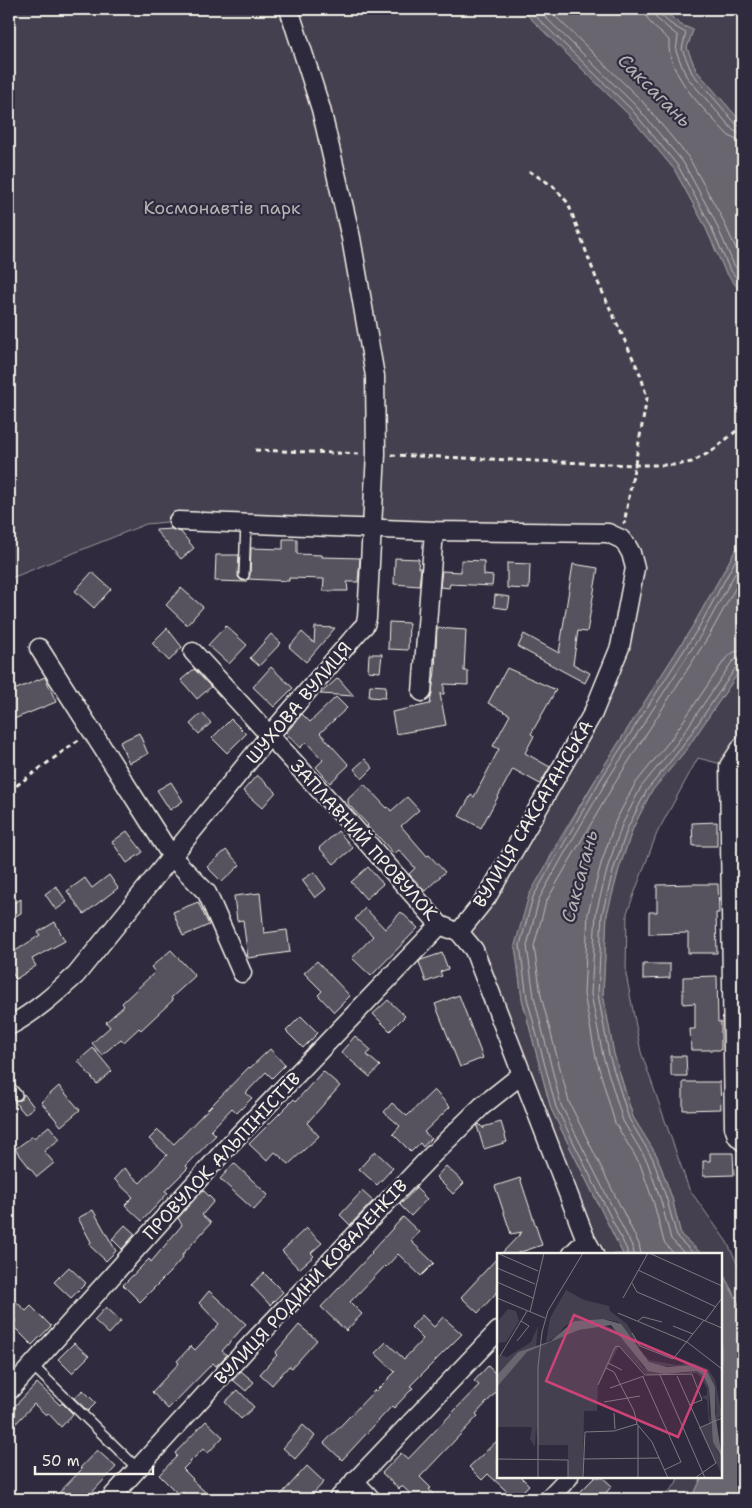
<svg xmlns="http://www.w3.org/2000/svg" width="752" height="1508" font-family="'Shantell Sans',sans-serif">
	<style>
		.green { fill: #454050; stroke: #9c989c }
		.water { fill: #6a6670; stroke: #a19ea0 }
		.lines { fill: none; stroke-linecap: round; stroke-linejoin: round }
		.shore { stroke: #bdb9b8; stroke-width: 1 }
		.building { fill: #56525f; stroke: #f4f1e8 }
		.lane-casing { stroke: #f4f1e8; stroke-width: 12 }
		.street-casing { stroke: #f4f1e8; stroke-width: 21 }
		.path { stroke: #f4f1e8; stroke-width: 3; stroke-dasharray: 5 4; stroke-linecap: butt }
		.lane { stroke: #2f2a3d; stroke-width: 9 }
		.street { stroke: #2f2a3d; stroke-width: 18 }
		.labels { text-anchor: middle; stroke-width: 4.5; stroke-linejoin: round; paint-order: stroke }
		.park-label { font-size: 18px; fill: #b7b3b3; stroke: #2f2a3d }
		.street-label { font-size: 18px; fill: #f4f1e8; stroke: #2f2a3d }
		.water-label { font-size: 19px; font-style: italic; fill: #b6b2b2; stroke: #2f2a3d }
		.inset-road { fill: none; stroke: #7e7a81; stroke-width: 1 }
		.view { fill: #cc4377; fill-opacity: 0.15; stroke: #cc4377; stroke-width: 2.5 }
		.inset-edge { fill: none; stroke: #f4f1e8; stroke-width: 2.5 }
	</style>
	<rect width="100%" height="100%" fill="#2f2a3d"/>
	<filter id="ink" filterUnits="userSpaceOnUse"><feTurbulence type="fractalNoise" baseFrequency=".02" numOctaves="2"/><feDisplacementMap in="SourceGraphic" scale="10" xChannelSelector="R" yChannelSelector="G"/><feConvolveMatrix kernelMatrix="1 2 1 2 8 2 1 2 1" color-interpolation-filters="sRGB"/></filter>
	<g filter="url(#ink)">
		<!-- green -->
		<path class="green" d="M9,9H521L628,114L674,169L704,224L725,271L743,295V541L735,551L694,624L597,777L553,850L515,945L522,999L551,1109L623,1254H594L459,932L593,713L635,568L621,539L178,521L146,524L9,579Z
			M662,9H743V124L696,70L687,48L693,30L681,25Z
			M743,666V745L729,766L698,758L657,833L627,913L626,974L641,1052L689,1189L727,1242L743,1276V1312L721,1270V1254H702L681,1235L672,1198L657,1156L633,1117L614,1054L603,994L607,914L619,869L633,828L651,792L686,750Z
			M678,1477H702L696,1490L688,1499H662L676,1484Z"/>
		<!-- water -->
		<path class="water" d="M521,9H662L681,25L693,30L687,48L696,70L743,124V295L725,271L704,224L674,169L628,114Z
			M743,541V666L686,750L651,792L633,828L619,869L607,914L603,994L614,1054L633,1117L657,1156L672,1198L681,1235L702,1254H623L551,1109L522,999L515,945L529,895L597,777L694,624L735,551Z
			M721,1270L743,1312V1499H688L696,1490L702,1477H721Z"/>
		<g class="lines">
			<!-- shore -->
			<path class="shore" d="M528,9L632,110L678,166L709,222L729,268L743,287
				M537,9L636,106L683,162L714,219L734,265L743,277
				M548,9L642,101L689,158L721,216L743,264
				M645,9C646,24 659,30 669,40C666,75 705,110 728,135L734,139L743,141
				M653,9L656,18L678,36L676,51L686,76L733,130L738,133H743
				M659,9C661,20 677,28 686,33L682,49L692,73L737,125L743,127
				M627,1254V1250L556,1107L527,998L520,945L533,897L601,779L699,627L739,554L743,549
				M634,1254L633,1248L561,1105L534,997L527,946L539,899L563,856L606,782L704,630L743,559
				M641,1254L639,1244L569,1102L541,996L534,946L546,902L570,860L613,786L710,634L743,574
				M674,1254L664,1242L654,1204L640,1164L615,1123L596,1058L584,994L588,913L601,864L615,822L635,784L671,739L726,658L734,652L743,650
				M685,1254L671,1239L661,1201L647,1161L623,1121L603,1056L591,994L596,913L608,866L622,825L641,787L677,743L732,662L737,658L743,657
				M694,1254L677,1237L667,1200L653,1159L629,1119L609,1055L598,994L602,914L614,868L628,827L647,790L682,747L737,666L743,664"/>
		</g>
		<!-- building -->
		<path class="building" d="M172,529L181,532L194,548L181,559L155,530Z
			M283,539H297V554L322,555V557L360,558L358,582H347L348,591H323L324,579L289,578V581L248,579L250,575L251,548L283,549Z
			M216,555H239L238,577L241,580L246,581V582L215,581Z
			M395,558L419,559L418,568H421L419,586L394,584Z
			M461,560L484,561V575L493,576L492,586L450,584L449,588L440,587L442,571L461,572Z
			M507,563L530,564L529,589L507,588Z
			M573,564L598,568L587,632L578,631L573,664L590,673L585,683L518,647L524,634L559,653Z
			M92,572L111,589L94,608L75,591Z
			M181,588L203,607L187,625L166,605Z
			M495,595L510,597L508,609L494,607Z
			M389,622L409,623L408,650L388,649Z
			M226,626L247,645L229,664L208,645Z
			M315,627L335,628L306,662L289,647L302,632L314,643Z
			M167,628L182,647L169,661L152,643Z
			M437,628L466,630L464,671H468V685L444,684V694H440L446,725L396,734L392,712L430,704L435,672Z
			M271,634L281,643L259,666L250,658Z
			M369,654H382L380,672L368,671Z
			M271,667L293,688L274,707L253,687Z
			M507,668L556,690L531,734L534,736L525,753L550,767L540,784L513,769L481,828L459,816L471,795L474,797L499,749L493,746L510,715L488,703Z
			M194,669L211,687L197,699L181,680Z
			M45,677L56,702L9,721V692Z
			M338,678L354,696L320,694Z
			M370,685L386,686L385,698L369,697Z
			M336,697L347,708L320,733L349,765L330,783L316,767L323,760L306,742L300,748L286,733L302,714L310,722Z
			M202,713L211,723L199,734L190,724Z
			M231,719L246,734L227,753L212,738Z
			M139,733L148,754L129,763L120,742Z
			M365,759L373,768L362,779L354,769Z
			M257,775L276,792L262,808L243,791Z
			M171,782L183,801L170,810L157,790Z
			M364,784L387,808L388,807L391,811L407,797L419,810L401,826L427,856L429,855L445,872L425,891L409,874L415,868L399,850L394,854L376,834L375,835L367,826L368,825L348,804V799Z
			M717,822V846H693L692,823Z
			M127,831L143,852L127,863L112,842Z
			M338,831L353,848L334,864L319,848Z
			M226,850L240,865L222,882L207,867Z
			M368,867L383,884L366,899L351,882Z
			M314,872L326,889L315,898L302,880Z
			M109,875L118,888L84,914L67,891L85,878L92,888Z
			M693,884H718L719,913H716L717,953H688V933L649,934V912H657V885Z
			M56,886L67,902L56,910L45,894Z
			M260,893L264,933L287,930L290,952L248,958L243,920L237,921L234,896Z
			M21,899V913L12,918L9,911V906Z
			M198,902L209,925L183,936L173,912Z
			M365,908L385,929L401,912L418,928L371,976L352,958L373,936L355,919Z
			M55,922L65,941L32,959L36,966L16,979L9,968V955L40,935L38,932Z
			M171,950L195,976L171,998L173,1000L141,1030L139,1028L124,1042L121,1039L102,1055L92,1043L110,1027L106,1022L124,1006L122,1003L155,972L151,967Z
			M442,953L448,969L440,972L442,976L426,982L419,962L421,960Z
			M317,961L350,996L334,1012L318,995L322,991L304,973Z
			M643,964H670V978L643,979Z
			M717,976L718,1022H721V1050H691L690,1029H695V1003L683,1004V977Z
			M459,995L483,1058L460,1067L435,1004Z
			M388,1000L405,1016L390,1031L373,1014Z
			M301,1016L318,1033L303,1048L286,1031Z
			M355,1036L371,1050L367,1055L380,1066L370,1077L341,1052Z
			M93,1048L112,1071L97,1084L78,1061Z
			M270,1049L285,1065L272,1078L266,1072L246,1093L252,1098L237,1113L232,1108L211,1130L216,1135L186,1166L188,1168L165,1191L168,1193L142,1221L125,1205L133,1197L114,1179L124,1168L140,1183L167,1155L149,1139L158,1130L174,1144L249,1067L250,1068Z
			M671,1056H686L687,1076H671Z
			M323,1071L340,1086L307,1123L319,1136L289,1164L275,1152L267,1161L249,1144L294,1099L296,1101Z
			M683,1082H720L721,1109L683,1110Z
			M59,1086L80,1110L61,1126L41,1102Z
			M434,1090L450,1107L424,1132L431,1138L423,1147L420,1143L411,1152L393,1134L400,1126L384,1112L392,1103L407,1116Z
			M24,1094L34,1107L25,1114L14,1101L21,1100Z
			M501,1122L507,1142L484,1149L477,1126L479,1124L484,1129L483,1127Z
			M49,1126L60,1139L44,1151L54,1163L37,1177L15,1149L33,1136L34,1138Z
			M375,1151L393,1168L377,1185L359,1169Z
			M710,1153H733L734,1175L703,1176V1161H710Z
			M234,1163L268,1195L254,1210L220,1179Z
			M446,1166L464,1183L453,1194L436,1177Z
			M520,1178L542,1245L515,1254H501L522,1232L511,1234L495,1186Z
			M416,1188L427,1199L411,1216L400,1205Z
			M203,1190L214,1201L202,1215L211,1223L182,1255L183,1257L170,1272L140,1302L123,1285L149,1259L151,1262L182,1225L178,1218Z
			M362,1191L373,1201L350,1225L340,1215Z
			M93,1210L116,1251L106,1261L89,1245L91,1242L78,1218Z
			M403,1217L419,1232L411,1241L434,1263L421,1276L398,1254L386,1267L385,1266L350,1302L362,1314L346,1331L321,1307L372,1253L371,1252Z
			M125,1225L135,1234L122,1249L112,1239Z
			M306,1228L322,1243L311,1253L314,1256L299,1269L282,1251Z
			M498,1257V1291L478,1313L461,1297Z
			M69,1267L86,1283L71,1298L54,1282Z
			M264,1273L283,1292L270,1305L251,1285Z
			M209,1291L246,1324L222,1351L227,1355L216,1366L213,1363L168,1409L152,1392L179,1363L177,1361L191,1346L195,1350L219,1324L199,1303Z
			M9,1295L26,1311L31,1306L51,1326L32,1345L12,1325L16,1321L9,1314Z
			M106,1307L121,1321L109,1334L94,1320Z
			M422,1315L434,1327L443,1317L462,1334L410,1386L413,1388L394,1408L392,1406L342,1460L324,1443L375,1390L376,1391L395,1372L375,1353L386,1342L404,1359L423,1339L411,1327Z
			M299,1325L317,1340L292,1368L289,1366L272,1385L260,1374L277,1355L275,1353Z
			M74,1343L89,1356L72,1373L58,1359Z
			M488,1366L498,1376V1390L476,1414L478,1416L420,1477L431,1488L429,1489L437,1499H416L402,1486L399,1489L382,1473L401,1453L408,1459L479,1385L474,1381Z
			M241,1371L254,1382L246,1391L233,1380Z
			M37,1383L60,1405L62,1403L73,1414L61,1427L48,1413L46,1415L34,1404L9,1431V1412Z
			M83,1390L96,1403L88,1411L74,1398Z
			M238,1390L254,1407L241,1419L225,1402Z
			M206,1421L223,1437L208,1453L203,1449L183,1469L193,1479L192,1480L213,1499H190L181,1491L178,1494L159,1475L177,1456L175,1453Z
			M303,1425L315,1436L295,1459L283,1448Z
			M498,1440V1477H521L529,1485L515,1499L488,1474L482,1480L469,1467Z
			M97,1450L116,1467L86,1499H53L82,1469L80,1468Z
			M307,1466L324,1482L308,1499H277Z
			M595,1477H602L612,1486L600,1499H573Z"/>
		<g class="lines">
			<!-- lane casing -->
			<g class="lane-casing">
				<path id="lane" d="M244,575L246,524
					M9,1086L17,1095
					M32,1365L138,1469"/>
			</g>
			<!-- street casing -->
			<g class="street-casing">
				<path id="street" d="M178,521L434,531L608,533L621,539L627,546L631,553L635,568L620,647L593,713L487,897L459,932L474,950L586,1240L594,1254
					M39,648L172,857L207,893L242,973
					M193,652L348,821L440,925L450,929
					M422,692L434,531
					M743,745L729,766L734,1127L737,1136L743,1142
					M9,1026C34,1013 55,994 76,975L269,736L360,630L365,625L367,618L376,454L375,376L351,238L321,109L289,9
					M572,1254L586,1240
					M9,1391L231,1143L440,925
					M354,1481L371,1499
					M110,1499L252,1343L430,1157L482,1106L521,1075
					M338,1499L498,1331
					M548,1499L569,1477"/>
			</g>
			<!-- path -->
			<path class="path" d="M529,171L553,186L568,203L596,278L641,376L647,398L624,524
				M255,450L362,454
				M391,455L634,465H676L692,462L712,451L741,427
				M9,791L80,739"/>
			<!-- lane -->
			<use href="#lane" class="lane"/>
			<!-- street -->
			<use href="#street" class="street"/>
		</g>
	</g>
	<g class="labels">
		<!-- park labels -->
		<g class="park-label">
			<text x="222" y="214">Космонавтів парк</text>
		</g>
		<!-- street labels -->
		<g class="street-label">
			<text transform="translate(299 703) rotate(-50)" y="6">ШУХОВА ВУЛИЦЯ</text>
			<text transform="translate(533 814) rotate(-59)" y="6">ВУЛИЦЯ САКСАГАНСЬКА</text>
			<text transform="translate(364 840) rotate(48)" y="6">ЗАПЛАВНИЙ ПРОВУЛОК</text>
			<text transform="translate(222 1156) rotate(-47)" y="6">ПРОВУЛОК АЛЬПІНІСТІВ</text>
			<text transform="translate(311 1282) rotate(-47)" y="6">ВУЛИЦЯ РОДИНИ КОВАЛЕНКІВ</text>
		</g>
		<!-- water labels -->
		<g class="water-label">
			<text transform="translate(655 90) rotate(45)" y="7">Саксагань</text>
			<text transform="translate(579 876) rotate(-75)" y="7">Саксагань</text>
		</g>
	</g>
	<!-- overview -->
	<g transform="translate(497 1253)">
		<rect width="225" height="225" fill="#2f2a3d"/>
		<path d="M69,37L87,47L112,53L113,58L130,71L143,93L141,95L152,107L179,112L196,110L211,116L218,127L225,162L219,167L218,134L204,114L164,113L152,109L121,69L106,66L77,68L67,74L60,84L49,89L53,65ZM11,56L19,58L22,68L9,89L0,90V69ZM106,72L121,77L147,115L185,120L200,118L206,122L212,135V159L220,198L225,205V222L202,175L212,171L210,147L204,144L210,142V136L204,124L199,120L150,122L122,93L101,132L100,158H87L86,225H71V192H41L39,174L38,194L33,186L35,174H0V134L30,99L82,77ZM41,73L39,94L21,99L0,122V101L10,104L34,89Z" fill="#454050"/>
		<path d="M106,66L124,71L152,109L170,114L198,112L211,120L218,134V160L225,205L216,189L212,135L206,122L200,118L167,121L151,118L114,72L82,77L30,99L0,134V122L21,99L54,88L77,68Z" fill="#6a6670"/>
		<path class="inset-road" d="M0,0L41,18M152,0L225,33M0,15L38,31M141,17L219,54M0,29L36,45M135,30L140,39L225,75M0,45L48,65M126,45L151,0M33,59L47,0M121,60L190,89L225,116M141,68L146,64L165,69M208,68L225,45M176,73L196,81M135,80L143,93L176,106L207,67M20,88L32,73L24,68M3,103L30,58M111,110L125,117M109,115L117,119L137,158L140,171L155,189L171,225M163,122L208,225M180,123L219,210L198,225M146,124L184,209L167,217M101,132L118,94L122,93L148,122L195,121L205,147L192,152M113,135L147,123M107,149L143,143M117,160L118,176M202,175L225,165M0,206L71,207V225M86,206L162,205M41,225V114L45,79L51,58L86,0M86,225L88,179L117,178L140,171M100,225H129M141,225V173"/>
		<path class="view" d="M77,62L209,118L181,184L49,128Z"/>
		<rect width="225" height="225" class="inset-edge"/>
	</g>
	<!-- margin -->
	<rect width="752" height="1508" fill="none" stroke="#2f2a3d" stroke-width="30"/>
	<rect x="15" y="15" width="722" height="1478" fill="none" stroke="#f4f1e8" stroke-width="2" filter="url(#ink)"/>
	<!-- scale -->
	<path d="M35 1466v8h118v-8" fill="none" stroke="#f4f1e8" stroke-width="2.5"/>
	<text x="42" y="1466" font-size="15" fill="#f4f1e8" stroke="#2f2a3d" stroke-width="4" paint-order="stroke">50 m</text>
</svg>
